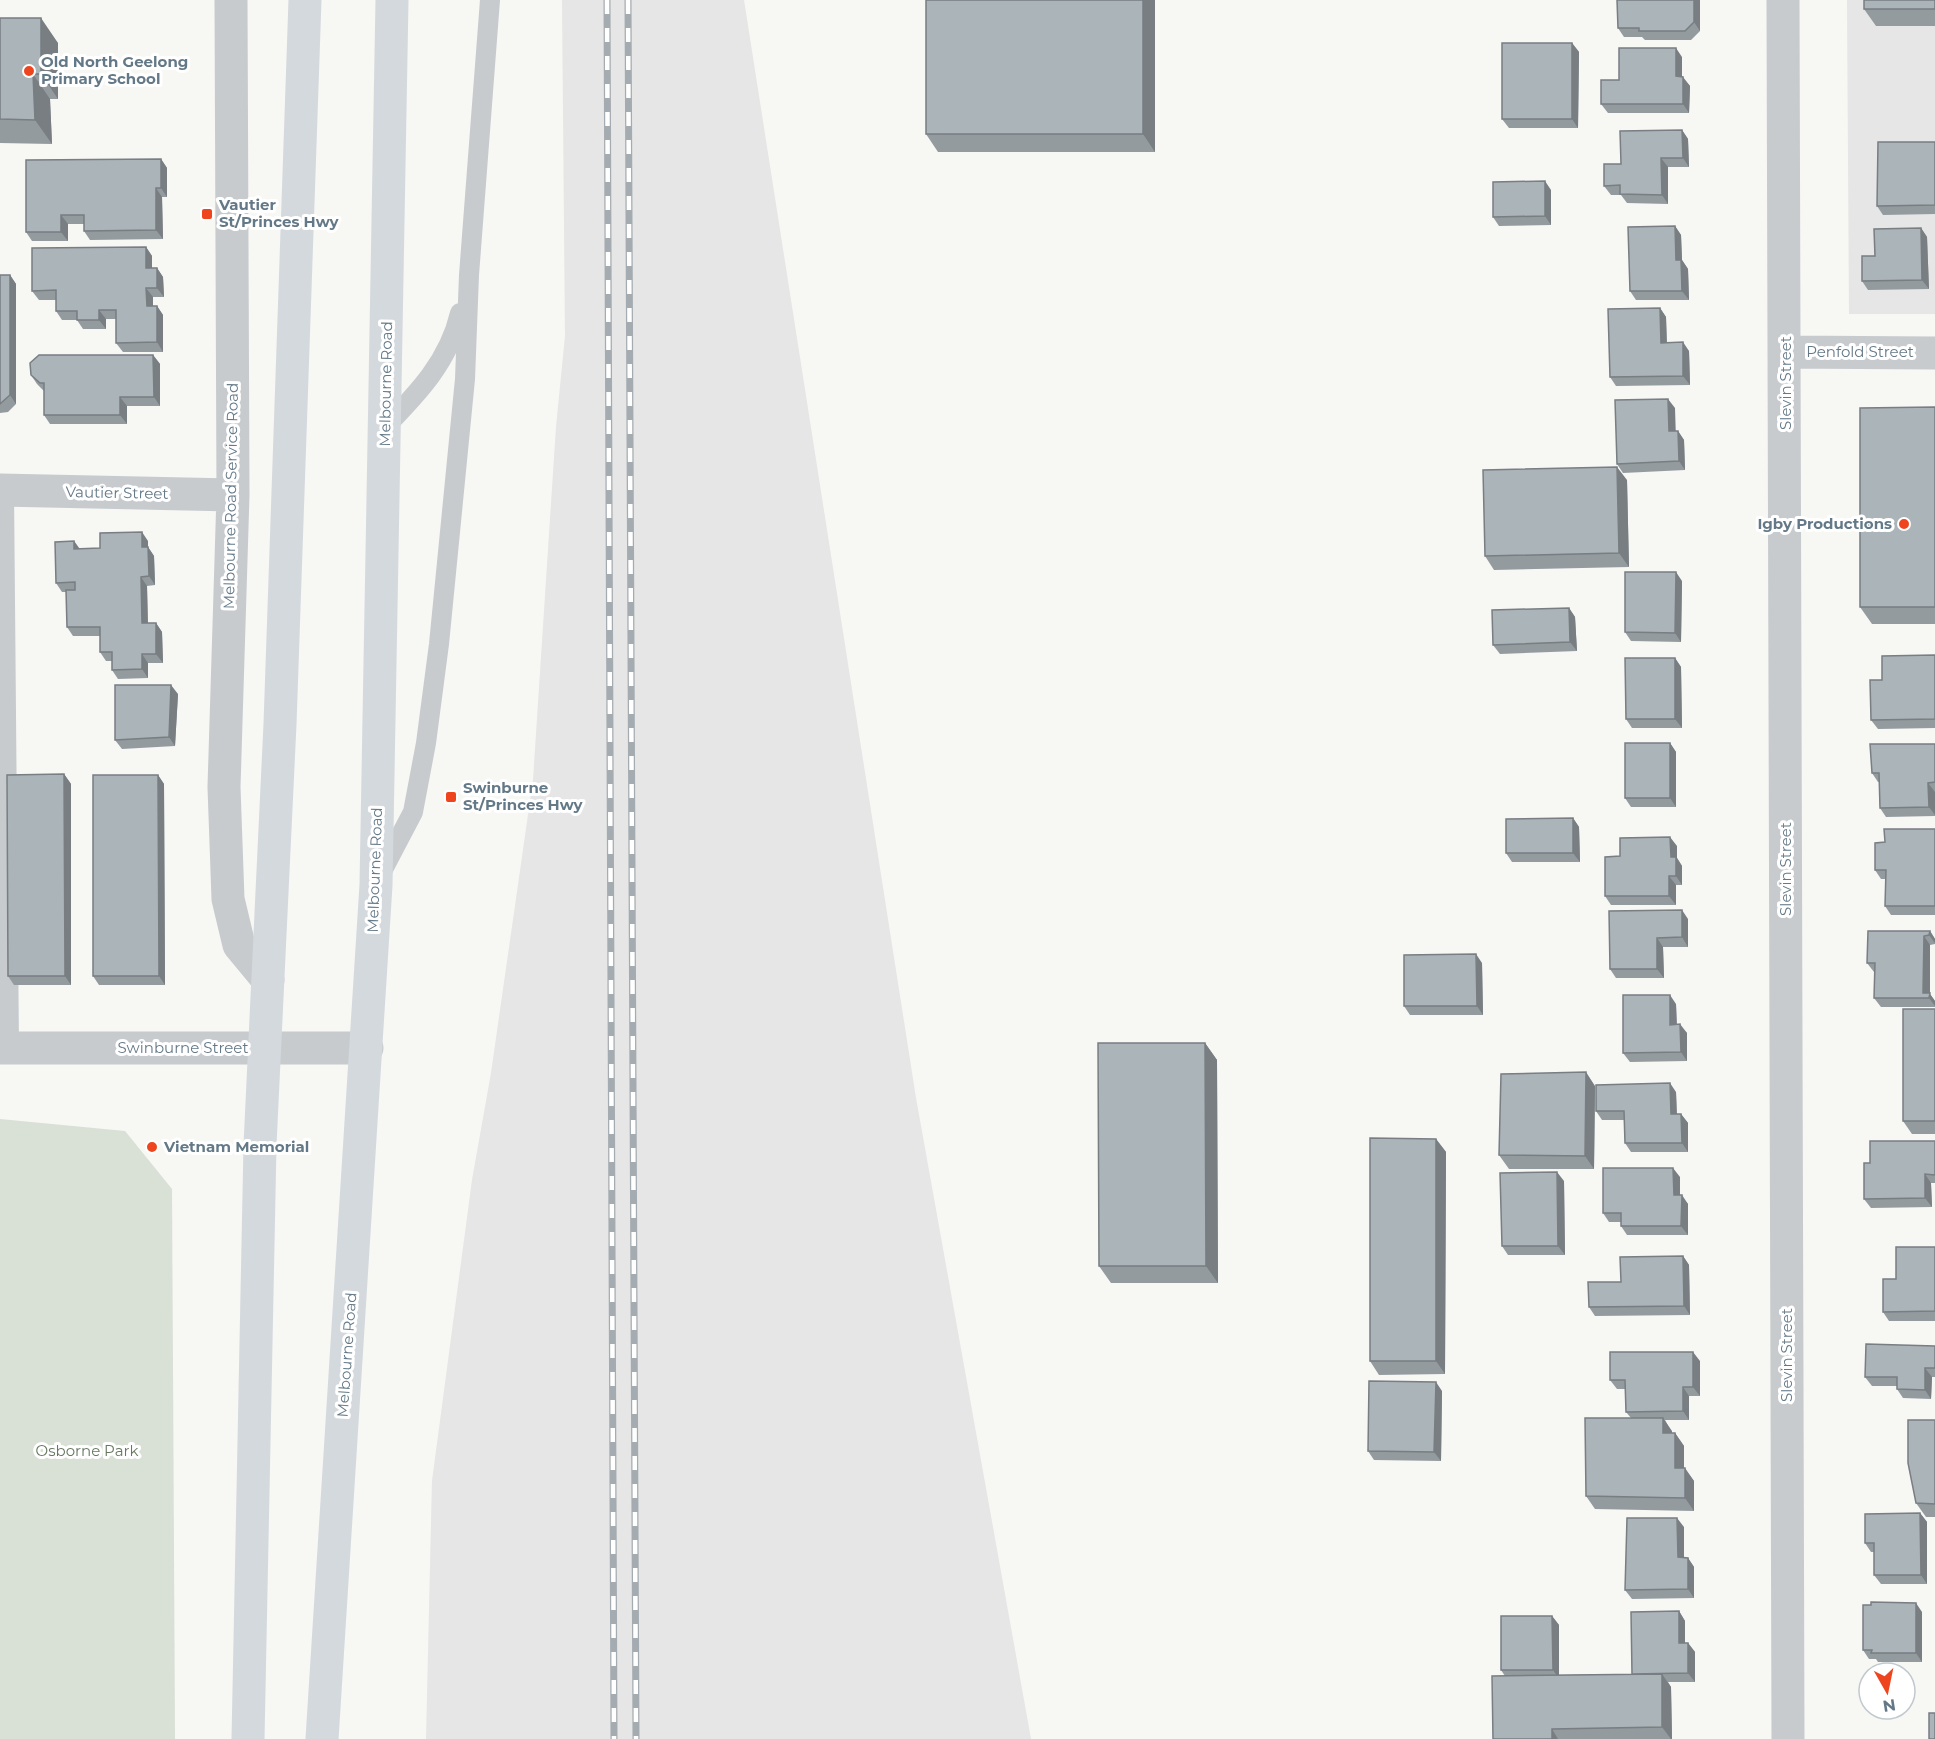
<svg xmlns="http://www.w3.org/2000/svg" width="1935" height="1739" font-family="Montserrat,sans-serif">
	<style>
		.built { fill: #e5e6e5 }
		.green { fill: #d9e0d5 }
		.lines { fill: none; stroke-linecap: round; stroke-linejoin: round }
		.lane { stroke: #c7cbce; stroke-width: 20 }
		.street { stroke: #c7cbce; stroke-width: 33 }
		.highway { stroke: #d4d9dd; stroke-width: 33 }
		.rail-casing { stroke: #a5acb1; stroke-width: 7 }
		.rail { stroke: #fff; stroke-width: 4.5; stroke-dasharray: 14; stroke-linecap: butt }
		.wall { fill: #939b9f }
		.shaded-wall { fill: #787e82 }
		.building { fill: #abb4b9; stroke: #787e82; stroke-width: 1.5 }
		.poi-dot { fill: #ee451e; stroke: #fff; stroke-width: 2 }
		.labels { text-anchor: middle; stroke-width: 6; stroke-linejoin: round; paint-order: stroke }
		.poi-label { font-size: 15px; font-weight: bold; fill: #647987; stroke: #fff; text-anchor: start }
		.street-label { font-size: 15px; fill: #647987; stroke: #fff }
		.park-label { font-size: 15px; fill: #667960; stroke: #fff }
	</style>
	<rect width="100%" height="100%" fill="#f7f7f4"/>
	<!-- built -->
	<path class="built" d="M562,0H744L916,1098L1031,1739H426L432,1481L472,1180L491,1073L533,780L556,427L565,336Z
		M1847,0H1935V314H1849Z"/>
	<!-- green -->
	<path class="green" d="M0,1119L125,1131L172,1189L175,1739H0Z"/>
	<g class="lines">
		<!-- lane -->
		<path class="lane" d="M385,427C418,393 449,361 460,313
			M4,490L9,1048
			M381,873L413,812L426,743L439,644L465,379L469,275L490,0"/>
		<!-- street -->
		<path class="street" d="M231,0L233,495L224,787L228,899L239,945L268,980
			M1783,0L1788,1739
			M1786,352L1935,353
			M0,490L233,495
			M0,1048H367"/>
		<!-- highway -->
		<path class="highway" d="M248,1739L260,1145L280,724L305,0
			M322,1739L376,885L392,0"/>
		<!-- rail casing -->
		<g class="rail-casing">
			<path id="rail" d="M607,0L614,1739
				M628,0L636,1739"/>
		</g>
		<!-- rail -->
		<use href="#rail" class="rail"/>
	</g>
	<!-- wall -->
	<path class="wall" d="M926,0H1155V152H938L926,134Z
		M1617,0H1699L1700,31L1691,40H1645L1642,37H1624L1618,28Z
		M1935,0V26H1876L1864,9Z
		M0,18L58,43V99H50L52,144L0,143Z
		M1572,43L1579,52L1578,128H1509L1502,119Z
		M1682,57V77L1690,86L1689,113H1608L1601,104L1619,80Z
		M1682,130L1688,139L1689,167H1668V204L1627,203L1621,195H1611L1604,186L1621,164Z
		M1935,142V214L1883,215L1877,206Z
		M161,159L167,168V197H162L163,239L90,240L84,231V224H68V241H32L26,232Z
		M1551,190V225L1499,226L1493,217Z
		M1675,226L1681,235L1682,260L1688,269L1689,300H1636L1630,291Z
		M1921,228L1927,237L1929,289L1868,290L1862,281L1875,256Z
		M146,247L152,256V268H157L163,277L164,297H153V306H157L163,315V352H123L116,343V319H106V329H83L77,320H62L56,311V300H39L32,291Z
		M0,275H10L16,284V404L8,412L0,413Z
		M1660,308L1666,317L1667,343L1689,351L1690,385L1616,386L1610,377Z
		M153,355L160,364V406H127V424H50L44,415V391L37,384L31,375Z
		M1935,407V624H1872L1860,607Z
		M1675,408V431H1678L1684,440L1685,470L1623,473L1617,464Z
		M1627,480L1629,567L1494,570L1485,556Z
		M74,541L80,549L100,548L148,541V547L154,556L155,585L147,586L148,623H156L162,632L163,663H148V678L118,679L112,670V661H106L100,652V636H73L67,627L66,592H62L56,583Z
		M1682,581L1681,642L1631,641L1625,632Z
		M1569,608L1575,617L1577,651L1500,654L1493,645Z
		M1935,655V728L1878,729L1871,720L1882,680Z
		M1675,658L1681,667L1682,728H1632L1626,719Z
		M178,694L175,746L122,749L115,740Z
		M1670,743L1676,752V807H1631L1625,798Z
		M1935,744V816L1886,817L1880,808L1879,782H1878L1872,773Z
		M64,774L71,784V985H14L8,976Z
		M158,775L164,784L165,985H99L93,976Z
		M1573,818L1579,827L1580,862H1512L1506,853Z
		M1935,829V915H1891L1885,906L1886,879H1881L1875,870L1885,842Z
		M1677,846V858L1682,866V885H1676V905H1611L1605,896L1620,856Z
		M1688,919V947H1663L1664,978H1616L1610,969Z
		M1930,931L1935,939V944L1930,945V994L1935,1001V1007H1881L1874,998L1875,972H1874L1867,963Z
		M1482,963L1483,1015H1410L1404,1006Z
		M1676,1004L1677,1025L1687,1033V1061L1630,1062L1623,1053Z
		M1935,1009V1134H1912L1903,1121Z
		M1205,1043L1217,1060L1218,1283H1111L1099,1266Z
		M1595,1086L1594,1169H1509L1499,1155Z
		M1676,1092L1677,1114H1681L1688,1123V1152H1631L1625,1143L1624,1120H1602L1596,1111Z
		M1436,1139L1446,1152L1445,1374L1379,1375L1370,1361Z
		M1935,1141V1183H1931L1932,1207L1871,1208L1864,1199Z
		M1680,1177V1195L1688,1204V1235H1627L1621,1226V1222H1609L1603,1213Z
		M1564,1181L1565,1255H1508L1502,1246Z
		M1935,1247V1321H1889L1883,1312L1896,1279Z
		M1683,1256L1689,1265L1690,1315L1595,1316L1589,1307L1621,1282Z
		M1935,1346V1377H1932L1931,1399L1903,1398L1897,1389V1386H1872L1865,1377Z
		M1700,1361V1396H1689V1420H1665L1672,1433H1675L1684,1446V1468L1694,1481V1511L1595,1509L1586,1496L1631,1418L1626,1412L1625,1389H1617L1610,1380Z
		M1442,1391L1441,1461L1374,1460L1368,1451Z
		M1935,1420V1517H1926L1916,1503Z
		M1920,1513L1927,1522V1584H1881L1874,1575V1552H1871L1865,1543Z
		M1684,1527V1558H1688L1694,1567V1598L1632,1599L1625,1590Z
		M1679,1611L1685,1621V1643H1688L1695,1652V1682H1668L1671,1687L1672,1739H1493L1505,1676L1501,1670L1552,1616L1559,1625V1675L1632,1674Z
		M1922,1612V1662H1878L1876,1659H1869L1863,1650Z"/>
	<!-- shaded-wall -->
	<path class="shaded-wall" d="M1143,0H1155V152L1143,134Z
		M1694,0H1700V31L1694,22Z
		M41,18L58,43V99L41,74Z
		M1572,43L1579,52L1578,128L1572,119Z
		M1676,48L1682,57V85L1676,76Z
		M33,74L50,99L52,144L35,120Z
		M1683,77L1690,86L1689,113L1683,104Z
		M1682,130L1688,139L1689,167L1683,158Z
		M1661,158L1668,167V204L1662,195Z
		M161,159L167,168V197L161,188Z
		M1545,181L1551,190V225L1545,216Z
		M156,188L162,197L163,239L156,230Z
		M61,215L68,224V241L61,232Z
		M1675,226L1681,235L1682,260L1688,269L1689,300L1682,291L1676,260Z
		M1921,228L1927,237L1929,289L1922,280Z
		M146,247L152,256V277L146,268Z
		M157,268L163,277L164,297L157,288Z
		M10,275L16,284V404L10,395Z
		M146,288L153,297V315L147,306Z
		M157,306L163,315V352L157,342Z
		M1660,308L1666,317L1667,352L1661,343Z
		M99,310L106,319V329L99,320Z
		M1683,342L1689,351L1690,385L1683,376Z
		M153,355L160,364V406L154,397Z
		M120,397L127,406V424L120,415Z
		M1668,399L1675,408L1676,440L1669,431Z
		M1678,431L1684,440L1685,470L1679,461Z
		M1617,467L1627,480L1629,567L1619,553Z
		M142,532L148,541V547L154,556L155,585L149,576L142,547Z
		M74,541L80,550L74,549Z
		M1676,572L1682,581L1681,642L1675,633Z
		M141,577L147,586L148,632L142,623Z
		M1569,608L1575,617L1577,651L1570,642Z
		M156,623L162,632L163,663L156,654Z
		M142,654L148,663V678L142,669Z
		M1675,658L1681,667L1682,728L1675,719Z
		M171,685L178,694L175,746L169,737Z
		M1670,743L1676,752V807L1670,798Z
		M64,774L71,784V985L65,976Z
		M158,775L164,784L165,985L159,976Z
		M1928,783L1935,792V815L1929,807Z
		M1573,818L1579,827L1580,862L1573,853Z
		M1670,837L1677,846V858L1682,866V885L1676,876L1671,857Z
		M1669,876L1676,885V905L1669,896Z
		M1682,910L1688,919V947L1682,937Z
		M1930,931L1935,939V943L1929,935Z
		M1924,936L1930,945V994L1935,1001V1006L1929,998L1923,993Z
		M1657,938L1663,947L1664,978L1657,969Z
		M1476,954L1482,963L1483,1015L1477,1006Z
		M1670,995L1676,1004L1677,1034L1670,1025Z
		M1680,1024L1687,1033V1061L1681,1052Z
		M1205,1043L1217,1060L1218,1283L1206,1266Z
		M1586,1072L1595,1086L1594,1169L1585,1156Z
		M1670,1083L1676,1092L1677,1123L1671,1114Z
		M1681,1114L1688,1123V1152L1682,1143Z
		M1436,1139L1446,1152L1445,1374L1436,1361Z
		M1673,1168L1680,1177V1204L1674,1195Z
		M1557,1172L1564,1181L1565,1255L1558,1246Z
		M1925,1174L1931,1183L1932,1207L1925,1198Z
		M1682,1195L1688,1204V1235L1681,1226Z
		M1683,1256L1689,1265L1690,1315L1684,1306Z
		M1693,1352L1700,1361V1396L1693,1387Z
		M1925,1368L1932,1377L1931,1399L1925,1390Z
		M1436,1382L1442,1391L1441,1461L1434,1452Z
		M1683,1387L1689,1396V1420L1683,1411Z
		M1663,1418L1672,1431V1446L1663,1433Z
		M1675,1433L1684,1446V1481L1675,1468Z
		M1685,1468L1694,1481V1511L1685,1498Z
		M1920,1513L1927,1522V1584L1921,1575Z
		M1677,1518L1684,1527V1567L1678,1557Z
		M1688,1558L1694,1567V1598L1688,1589Z
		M1916,1603L1922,1612V1662L1916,1653Z
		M1679,1611L1685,1621V1652L1679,1643Z
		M1552,1616L1559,1625V1679L1553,1670Z
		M1688,1643L1695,1652V1682L1688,1673Z
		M1662,1674L1671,1687L1672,1739H1671L1662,1727Z
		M1552,1729L1558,1739H1552Z"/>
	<!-- building -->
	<path class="building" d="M926,0H1143V134H926Z
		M1617,0H1694V22L1685,31H1639V28H1618Z
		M1864,0H1935V9H1864Z
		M0,18H41V74H33L35,120L0,119Z
		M1502,43H1572V119H1502Z
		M1619,48H1676V76L1683,77V104H1601V80H1619Z
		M1682,130L1683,158H1661L1662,195L1620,194V185L1604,186V164H1621L1620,131Z
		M1878,142H1935V205L1877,206Z
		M161,159V188H156V230L84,231V215H61V232H26V160Z
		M1545,181V216L1493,217V182Z
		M1675,226L1676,260H1681L1682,291H1630L1628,227Z
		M1921,228L1922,280L1862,281V256H1875L1874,229Z
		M146,247V268H157V288H146L147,306H157V342L116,343V310H99V320H77V311H56V290L32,291V248Z
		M0,275H10V395L1,403L0,404Z
		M1660,308L1661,343L1683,342V376L1610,377L1608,309Z
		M39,355H153L154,397H120V415H44V383H40L31,375L30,363Z
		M1668,399L1669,431H1678L1679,461L1617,464L1615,400Z
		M1935,407V607H1860V408Z
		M1617,467L1619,553L1485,556L1483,470Z
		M142,532V547H148L149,576L141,577L142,623H156V654H142V669L112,670V652H100V627H67L66,590H75V582L56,583L55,542L74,541V549L100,548V533Z
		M1625,572H1676L1675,633L1625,632Z
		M1569,608L1570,642L1493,645L1492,610Z
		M1935,655V719L1871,720L1870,680H1882V656Z
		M1625,658H1675V719H1626Z
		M115,685H171L169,737L115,740Z
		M1625,743H1670V798H1625Z
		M1870,744H1935V782L1928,783L1929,807L1880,808L1879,773H1872Z
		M64,774L65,976H8L7,775Z
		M93,775H158L159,976H93Z
		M1573,818V853H1506V819Z
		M1884,829H1935V906H1885L1886,870H1875V843L1885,842Z
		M1670,837L1671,857H1676V876H1669V896H1605V857L1620,856V838Z
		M1682,910V937L1657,938V969H1610L1609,911Z
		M1868,931H1930L1929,935L1924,936L1923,993H1930L1929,998H1874L1875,963H1867Z
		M1476,954L1477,1006H1404V955Z
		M1623,995H1670V1025L1680,1024L1681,1052L1623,1053Z
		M1903,1009H1935V1121H1903Z
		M1098,1043H1205L1206,1266H1099Z
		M1586,1072L1585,1156L1499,1155L1501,1074Z
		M1670,1083L1671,1114H1681L1682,1143H1625L1624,1111H1596V1085Z
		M1370,1138L1436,1139V1361H1370Z
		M1870,1141H1935V1175L1925,1174V1198L1864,1199V1163H1870Z
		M1603,1168H1673L1674,1195H1682L1681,1226H1621V1213H1603Z
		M1557,1172L1558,1246H1502L1500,1173Z
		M1896,1247H1935V1311L1883,1312V1279H1896Z
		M1683,1256L1684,1306L1589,1307L1588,1282H1621L1620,1257Z
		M1866,1344L1935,1346V1368H1925V1390L1897,1389V1377H1865Z
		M1610,1352H1693V1387H1683V1411L1626,1412L1625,1380H1610Z
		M1369,1381L1436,1382L1434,1452L1368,1451Z
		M1585,1418H1663V1433H1675V1468H1685V1498L1586,1496Z
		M1908,1420H1935V1504L1916,1503L1908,1463Z
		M1920,1513L1921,1575H1874V1543H1865V1514Z
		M1627,1518H1677L1678,1557L1688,1558V1589L1625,1590Z
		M1871,1602L1916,1603V1653H1871L1872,1650H1863V1605H1871Z
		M1679,1611V1643H1688V1673L1632,1674L1631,1612Z
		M1501,1616H1552L1553,1670H1501Z
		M1662,1674V1727L1552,1729V1739H1493L1492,1676Z
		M1929,1713H1935V1739H1929Z"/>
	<!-- markers -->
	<g class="poi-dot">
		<circle cx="29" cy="71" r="6"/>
		<rect x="201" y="208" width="12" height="12" rx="3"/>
		<circle cx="1904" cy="524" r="6"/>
		<rect x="445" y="791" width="12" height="12" rx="3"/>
		<circle cx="152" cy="1147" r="6"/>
	</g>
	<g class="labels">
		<!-- poi labels -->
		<g class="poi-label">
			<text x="41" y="67">Old North Geelong<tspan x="41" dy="17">Primary School</tspan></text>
			<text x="219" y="210">Vautier<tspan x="219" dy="17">St/Princes Hwy</tspan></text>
			<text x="1892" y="529" text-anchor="end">Igby Productions</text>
			<text x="463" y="793">Swinburne<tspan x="463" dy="17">St/Princes Hwy</tspan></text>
			<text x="164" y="1152">Vietnam Memorial</text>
		</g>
		<!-- street labels -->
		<g class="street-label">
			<text x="1860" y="357">Penfold Street</text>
			<text transform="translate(1786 383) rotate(-90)" y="5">Slevin Street</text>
			<text transform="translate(386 384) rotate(-89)" y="5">Melbourne Road</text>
			<text transform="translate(117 493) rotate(1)" y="5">Vautier Street</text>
			<text transform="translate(231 496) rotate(-89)" y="5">Melbourne Road Service Road</text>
			<text transform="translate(1786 869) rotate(-90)" y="5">Slevin Street</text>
			<text transform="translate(375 870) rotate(-88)" y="5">Melbourne Road</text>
			<text x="183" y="1053">Swinburne Street</text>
			<text transform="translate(347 1355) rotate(-86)" y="5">Melbourne Road</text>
			<text transform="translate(1787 1355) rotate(-90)" y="5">Slevin Street</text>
		</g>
		<!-- park labels -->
		<g class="park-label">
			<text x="87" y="1456">Osborne Park</text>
		</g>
	</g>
	<!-- north arrow -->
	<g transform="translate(1887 1691) rotate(171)"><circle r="28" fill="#ffffff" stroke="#c1c9cf" stroke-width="1.5"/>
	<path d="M0-4.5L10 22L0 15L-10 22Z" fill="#ee451e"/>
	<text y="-9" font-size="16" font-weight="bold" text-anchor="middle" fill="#647987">N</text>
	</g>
</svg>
